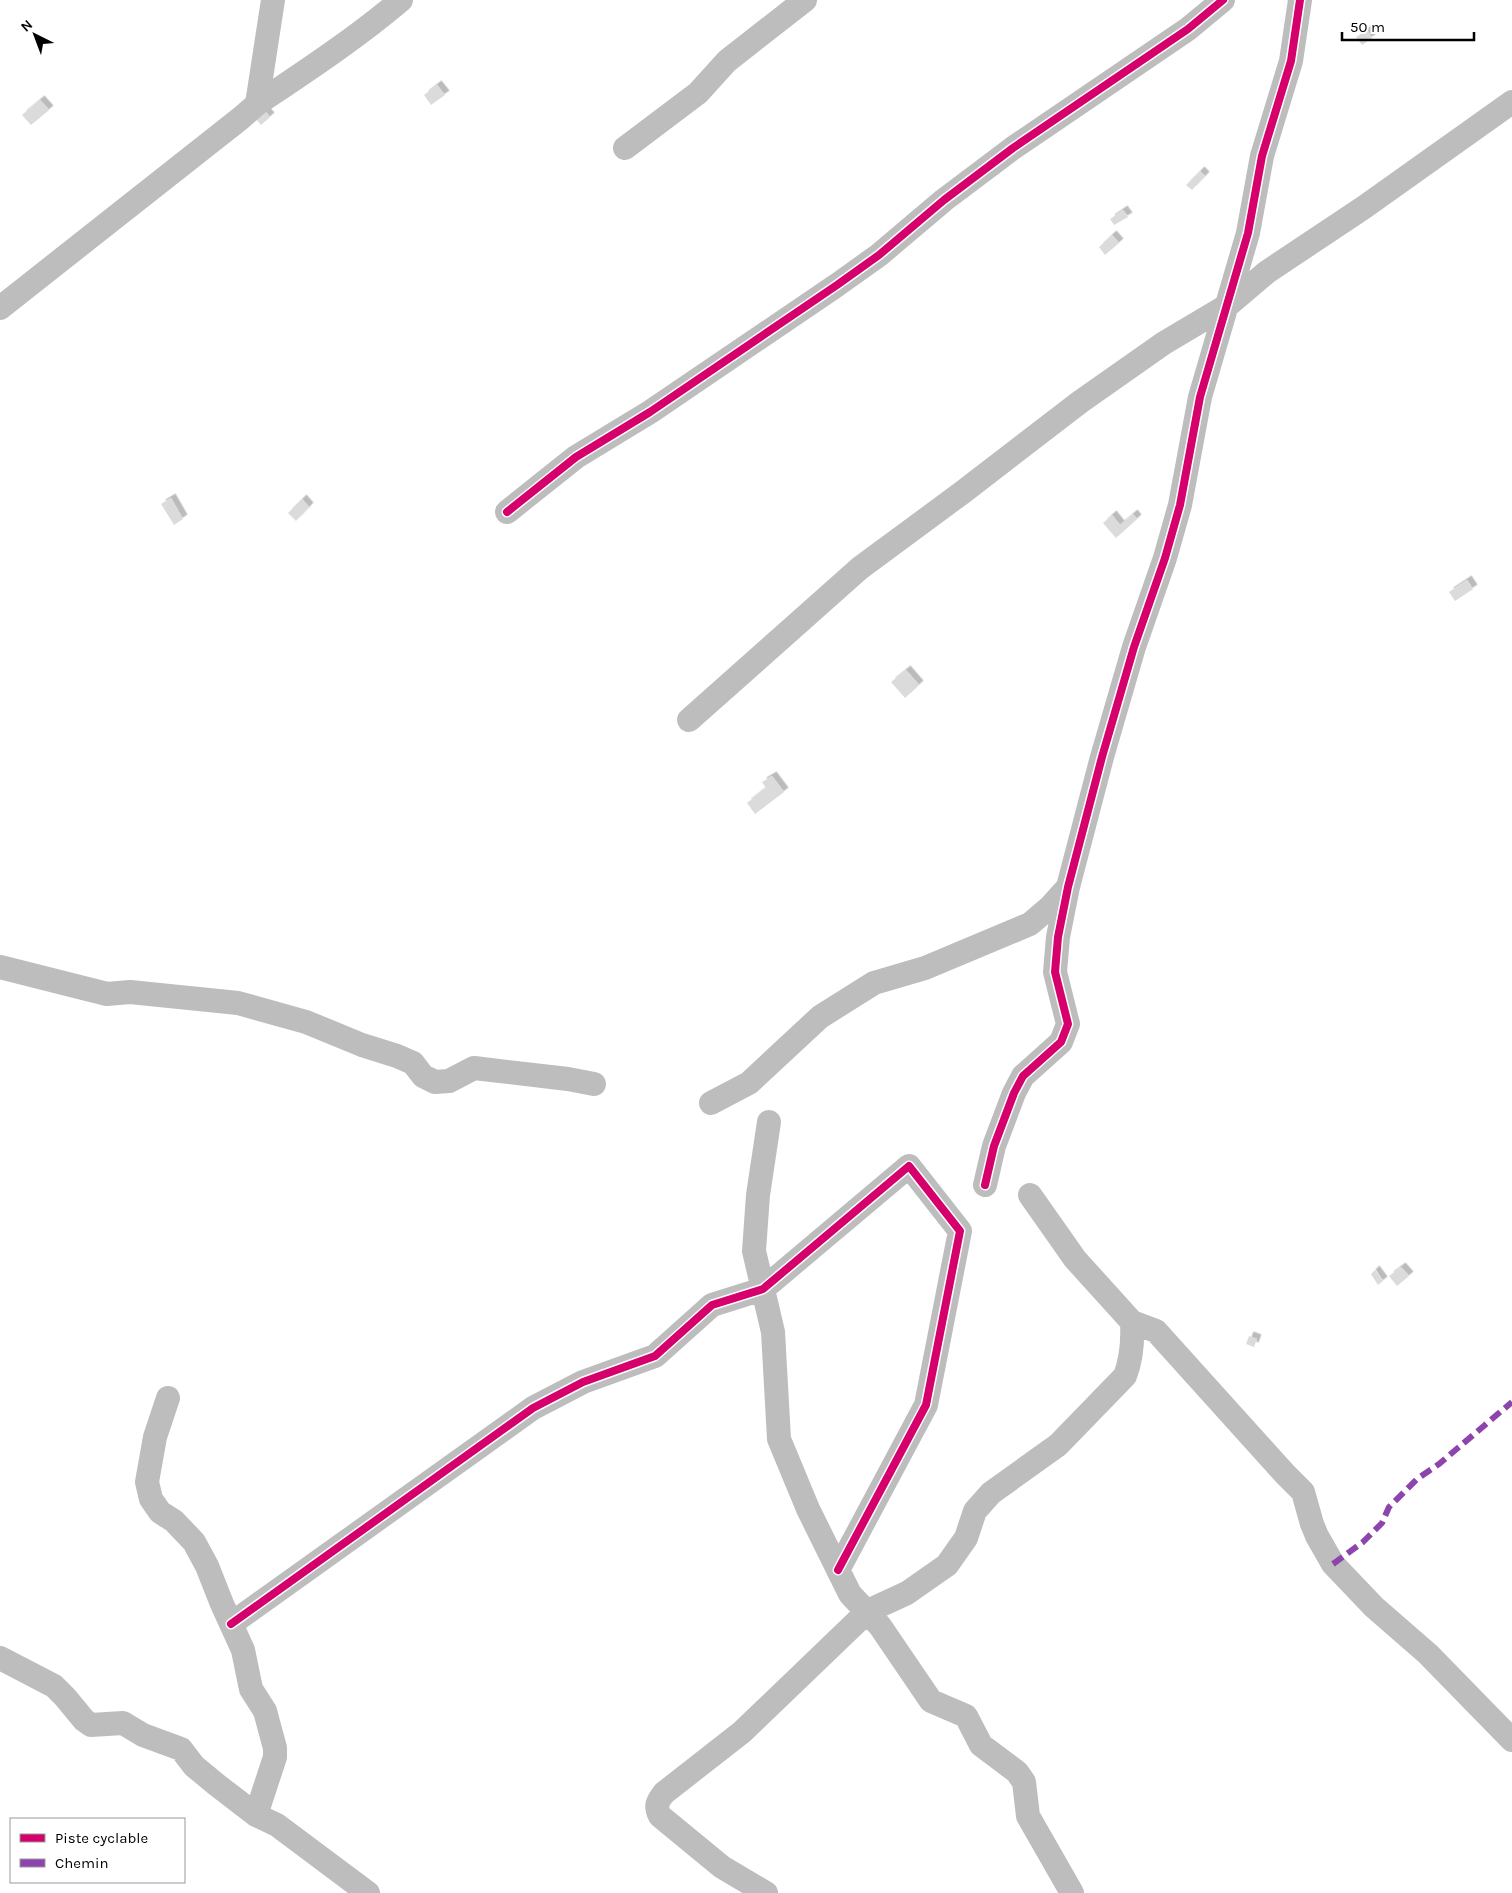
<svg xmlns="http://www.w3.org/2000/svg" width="1512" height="1893" font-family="Karla,sans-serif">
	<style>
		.building { fill: #dbdbdb; filter: url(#shadow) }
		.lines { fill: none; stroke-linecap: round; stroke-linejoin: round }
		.minor { stroke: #bdbdbd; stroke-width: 24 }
		.quiet { stroke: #8e44ad; stroke-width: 6; stroke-dasharray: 12 6; stroke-linecap: butt }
		.cycleway-casing { stroke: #fff; stroke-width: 11 }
		.cycleway { stroke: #d6006c; stroke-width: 8 }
	</style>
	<defs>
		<filter id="shadow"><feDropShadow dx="4.5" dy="-4.5" stdDeviation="0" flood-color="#0004"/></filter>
	</defs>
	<rect width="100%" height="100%" fill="#fff"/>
	<!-- building -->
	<path class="building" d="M1367,30L1372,38L1362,45L1356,37Z
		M437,85L445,95L431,105L424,95Z
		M40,100L49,110L31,125L22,115Z
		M263,109L270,117L261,125L254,117Z
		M1200,171L1205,176L1192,190L1186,185Z
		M1123,210L1128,217L1114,225L1110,219Z
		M1112,235L1119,243L1105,255L1099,247Z
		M171,498L183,519L174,525L161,504Z
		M302,499L309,507L296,521L288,513Z
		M1133,514L1137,519L1116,538L1103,523L1112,515L1120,525Z
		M1467,580L1473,589L1455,601L1449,592Z
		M906,670L919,685L905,698L891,682Z
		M772,776L784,792L755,814L747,803L766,788L762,782Z
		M1401,1267L1409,1276L1397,1286L1389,1276Z
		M1375,1270L1383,1281L1378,1285L1371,1274Z
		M1249,1336L1257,1339L1254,1347L1246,1344Z"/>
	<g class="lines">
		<!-- minor -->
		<path class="minor" d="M257,104C306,71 355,39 401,0
			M625,148L698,93L727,61L805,0
			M0,308L241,118L257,104L273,0
			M507,512L576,457L650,412L837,285L879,255L944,200L1013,148L1188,29L1223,0
			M689,720L860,568L963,492L1080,402L1164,343L1228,305L1267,272L1363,208L1512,102
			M0,967L107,994L130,992L238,1003L306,1022L362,1045L397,1056L413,1063L423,1076L435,1082L449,1081L474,1068L568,1079L594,1084
			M711,1103L749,1083L820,1017L874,983L925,968L1030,924L1051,906L1068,887
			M769,1122L758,1195L754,1251L773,1332L779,1439L808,1509L850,1594L880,1626L931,1701L966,1716L981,1745L1017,1772L1024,1782L1028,1816L1072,1893
			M985,1185L994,1146L1014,1093L1023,1076L1061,1042L1068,1024L1055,972L1058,937L1068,887L1102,757L1134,647L1165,558L1180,505L1200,397L1248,233L1262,156L1291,61L1300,0
			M1030,1195L1075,1259L1132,1322L1156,1331L1285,1474L1303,1492L1312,1524L1317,1536L1333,1564L1374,1607L1428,1654L1512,1740
			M168,1398L155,1437L147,1482L151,1499L160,1512L174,1521L194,1542L207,1566L222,1604L243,1650L251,1689L265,1711L275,1748V1757L256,1815
			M231,1624L533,1408L583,1382L655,1356L712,1305L763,1289L909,1166L960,1231L926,1405L838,1570
			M0,1658L54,1686L65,1697L84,1720L91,1725L123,1723L143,1735L181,1749L194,1766L217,1785L256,1815L277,1825L368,1893
			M766,1893L722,1867L660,1816C655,1806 657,1802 664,1793L742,1732L868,1611L907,1593L947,1565L966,1538L975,1511L991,1493L1058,1445L1125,1376C1132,1358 1133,1341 1132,1322"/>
		<!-- quiet -->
		<path class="quiet" d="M1333,1564L1363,1542L1382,1523L1389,1507L1417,1479L1439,1464L1512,1402"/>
		<!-- cycleway casing -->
		<g class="cycleway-casing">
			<path id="cycleway" d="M507,512L576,457L650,412L837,285L879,255L944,200L1013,148L1188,29L1223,0
				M985,1185L994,1146L1014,1093L1023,1076L1061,1042L1068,1024L1055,972L1058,937L1068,887L1102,757L1134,647L1165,558L1180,505L1200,397L1248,233L1262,156L1291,61L1300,0
				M231,1624L533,1408L583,1382L655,1356L712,1305L763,1289L909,1166L960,1231L926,1405L838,1570"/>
		</g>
		<!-- cycleway -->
		<use href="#cycleway" class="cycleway"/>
	</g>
	<!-- legend -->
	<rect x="10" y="1818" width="175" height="65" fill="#ffffff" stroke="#999999"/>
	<rect x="20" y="1834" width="25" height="8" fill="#d6006c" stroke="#999999"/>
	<text x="55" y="1843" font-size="15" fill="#000000">Piste cyclable</text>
	<rect x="20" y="1859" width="25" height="8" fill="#8e44ad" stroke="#999999"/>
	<text x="55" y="1868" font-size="15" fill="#000000">Chemin</text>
	<!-- north arrow -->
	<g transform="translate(35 35) rotate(318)" stroke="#ffffff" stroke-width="4" paint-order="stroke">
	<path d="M0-4L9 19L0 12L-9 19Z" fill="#000000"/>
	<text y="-8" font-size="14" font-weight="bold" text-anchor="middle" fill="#000000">N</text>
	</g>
	<!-- scale -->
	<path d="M1342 32v8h132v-8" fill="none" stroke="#000000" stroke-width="2.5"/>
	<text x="1350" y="32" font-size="15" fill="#000000" stroke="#ffffff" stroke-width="4" paint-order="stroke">50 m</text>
</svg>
